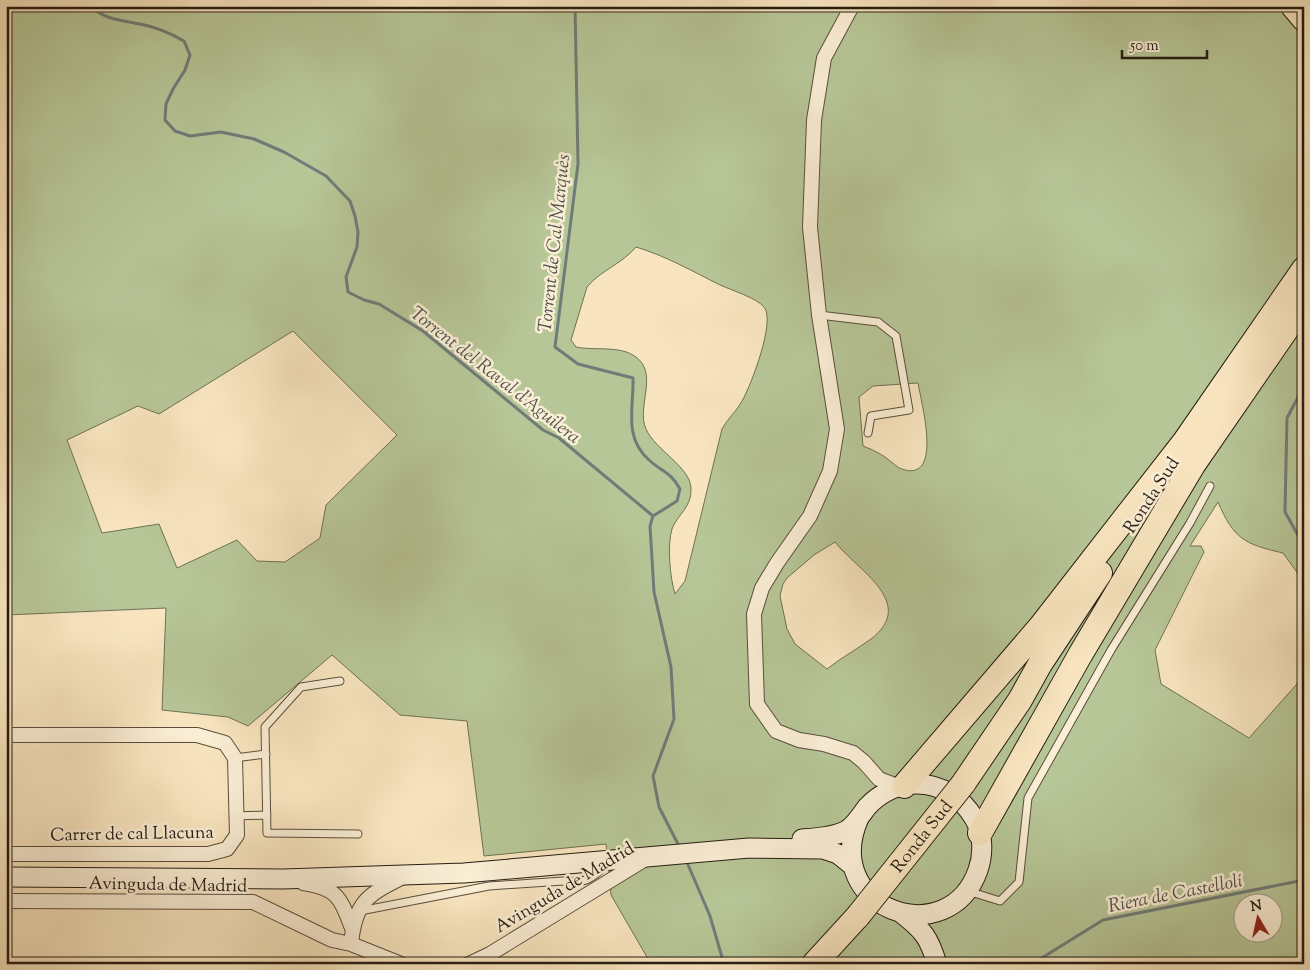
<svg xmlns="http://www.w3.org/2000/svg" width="1310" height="970" font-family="'Sorts Mill Goudy',serif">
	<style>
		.green { fill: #b7c697; stroke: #6e7154; fill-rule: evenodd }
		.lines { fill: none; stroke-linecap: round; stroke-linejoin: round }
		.stream { stroke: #707c79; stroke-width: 3 }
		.lane-casing { stroke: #5a4e3d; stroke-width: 9 }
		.street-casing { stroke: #5a4e3d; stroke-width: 16 }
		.secondary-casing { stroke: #251c12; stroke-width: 21 }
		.highway-casing { stroke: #251c12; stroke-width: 26 }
		.lane { stroke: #faeed5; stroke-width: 7 }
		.street { stroke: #faeed5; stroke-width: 14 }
		.secondary { stroke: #faeed5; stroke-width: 19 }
		.highway { stroke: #f8e5bf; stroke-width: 24 }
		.highway-bridge-casing { stroke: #251c12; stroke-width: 26; stroke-linecap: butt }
		.highway-bridge { stroke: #f8e5bf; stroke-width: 24 }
		.labels { text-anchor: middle; stroke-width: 5; stroke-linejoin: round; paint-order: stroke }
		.street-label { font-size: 18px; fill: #251c12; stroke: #faeed5 }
		.water-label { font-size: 19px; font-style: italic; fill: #51544e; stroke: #faeed5 }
	</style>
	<rect width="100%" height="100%" fill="#f8e5bf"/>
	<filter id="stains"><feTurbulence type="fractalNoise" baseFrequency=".004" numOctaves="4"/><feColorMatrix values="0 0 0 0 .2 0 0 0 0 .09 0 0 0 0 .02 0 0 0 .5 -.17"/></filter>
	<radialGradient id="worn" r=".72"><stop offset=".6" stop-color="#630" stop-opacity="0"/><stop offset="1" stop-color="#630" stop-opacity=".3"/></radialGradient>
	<!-- green -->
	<path class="green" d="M6,6H1304V582L1283,553C1244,544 1234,539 1218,502L1190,546H1201L1204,552L1155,650L1161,684L1249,738L1304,676V964H651L611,895L606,844L484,856L467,721L400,715L332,655L248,726L228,717L162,710L166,608L6,615ZM636,247C666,256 692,271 720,285C731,290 757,298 764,307C776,320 751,386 742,401C737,411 728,418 722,429L685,581L675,594C670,578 667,545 672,529C677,515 692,507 691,489C691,467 655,450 646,429C636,407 659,374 636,357C620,345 595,351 576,347L571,340L587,287C601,270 622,264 636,247ZM293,331L397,435L326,505L320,538L285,562L257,561L237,540L177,568L159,524L102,533L67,440L138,406L159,414ZM918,383C921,402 945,487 899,468C896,466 893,463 890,461C882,454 873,450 863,446L859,397L873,386ZM835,542C857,570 918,603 871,639C857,649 841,658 827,669L795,644L787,629L780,596L783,584L787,578L814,555ZM1242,902H1272V932H1242Z"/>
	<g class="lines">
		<!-- stream -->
		<path class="stream" d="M90,6C105,20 121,20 140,24C156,27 170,33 184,41L190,55L185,70L173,89L166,104L165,120L175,131L190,136L221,132L254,139L284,152L326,176L350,201L355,216L358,232L357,247L346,277L348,292L364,300L379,304L423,331L543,430L559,438L653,516
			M575,6L578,164L555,347L578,364L633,378C634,407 623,437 649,460C662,472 671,472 680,489L677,501L653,516
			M1304,386L1287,418L1285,512L1304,546
			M653,516L650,526L654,592L671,667L674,719L653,776L659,807L680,848
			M686,860L710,916L724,964
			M1032,964L1103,920L1304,880"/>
		<!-- lane casing -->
		<g class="lane-casing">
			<path id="lane" d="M819,315L878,322L896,336L909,410L871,416L868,433
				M340,681L301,687L265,727L267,833L358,834
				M235,758L266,754
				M236,816L267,815
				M968,891L1000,901L1019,882L1028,798L1111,650L1190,523L1210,486
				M360,911L489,886L563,881C585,884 592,879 607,864"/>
		</g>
		<!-- street casing -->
		<g class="street-casing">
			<path id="street" d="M852,6L824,58L814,120L810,227L819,315L837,429L830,471L810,516L777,563L762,588L754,614L757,704L776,731L799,740L824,744L853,753L864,762L879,779L900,787
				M6,735H197L225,743L235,758L237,835L227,849L208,854H6
				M303,883C338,888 340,898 352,928
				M6,901L253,902L332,940L351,944L401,964
				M351,944C355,902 367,895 403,877
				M469,964L490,954L647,858"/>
		</g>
		<!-- secondary casing -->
		<g class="secondary-casing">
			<path id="secondary" d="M802,839C816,838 835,837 847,830C855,825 861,815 867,807C880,793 898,784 917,784C941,784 962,798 974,818C983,833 984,853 978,870C949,954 819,909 859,818
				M6,877L283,879L464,873L749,848L823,849L838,854L853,866
				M901,913C923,930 929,937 937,964"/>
		</g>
		<!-- highway casing -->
		<g class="highway-casing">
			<path id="highway" d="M1293,6L1304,19
				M963,784L1020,700L1040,664L1100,573
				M904,786L1041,626L1185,441L1304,269
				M980,833L1080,655L1193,465L1304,304
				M814,964L858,916"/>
		</g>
		<!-- lane -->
		<use href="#lane" class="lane"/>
		<!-- street -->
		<use href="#street" class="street"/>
		<!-- secondary -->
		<use href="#secondary" class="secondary"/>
		<!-- highway -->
		<use href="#highway" class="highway"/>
		<!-- highway-bridge casing -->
		<g class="highway-bridge-casing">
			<g id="highway-bridge">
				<path id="s1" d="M858,916L963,784"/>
			</g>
		</g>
		<!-- highway-bridge -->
		<use href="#highway-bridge" class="highway-bridge"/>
	</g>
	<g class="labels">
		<!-- street labels -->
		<g class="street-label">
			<text transform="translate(1151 495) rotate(-57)" y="6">Ronda Sud</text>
			<text transform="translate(132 833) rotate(-1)" y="6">Carrer de cal Llacuna</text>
			<text dy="6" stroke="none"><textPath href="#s1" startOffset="102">Ronda Sud</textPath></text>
			<text transform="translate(168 884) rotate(1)" y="6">Avinguda de Madrid</text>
			<text transform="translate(564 887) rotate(-31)" y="6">Avinguda de Madrid</text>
		</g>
		<!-- water labels -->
		<g class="water-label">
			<text transform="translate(553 243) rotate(-84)" y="7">Torrent de Cal Marquès</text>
			<text transform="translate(496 374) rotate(38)" y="7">Torrent del Raval d'Aguilera</text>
			<text transform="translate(1175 892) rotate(-11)" y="7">Riera de Castellolí</text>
		</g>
	</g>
	<!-- margin -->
	<rect width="1310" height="970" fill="none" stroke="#f8e5bf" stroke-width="25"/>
	<rect x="8" y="8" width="1295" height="955" fill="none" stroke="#251c12" stroke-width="2.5"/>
	<rect x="12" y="12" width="1285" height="945" fill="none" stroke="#251c12"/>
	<!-- north arrow -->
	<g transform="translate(1258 918) rotate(351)"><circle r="24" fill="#faeed5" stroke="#a59a87"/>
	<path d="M0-4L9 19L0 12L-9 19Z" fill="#8f2418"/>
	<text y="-8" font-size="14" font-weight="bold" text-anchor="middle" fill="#251c12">N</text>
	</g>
	<!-- scale -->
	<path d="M1122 50v8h85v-8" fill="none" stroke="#251c12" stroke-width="2.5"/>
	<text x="1130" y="50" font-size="15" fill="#251c12" stroke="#faeed5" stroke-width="4" paint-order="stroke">50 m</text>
	<rect width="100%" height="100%" filter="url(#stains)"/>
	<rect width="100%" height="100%" fill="url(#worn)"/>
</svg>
